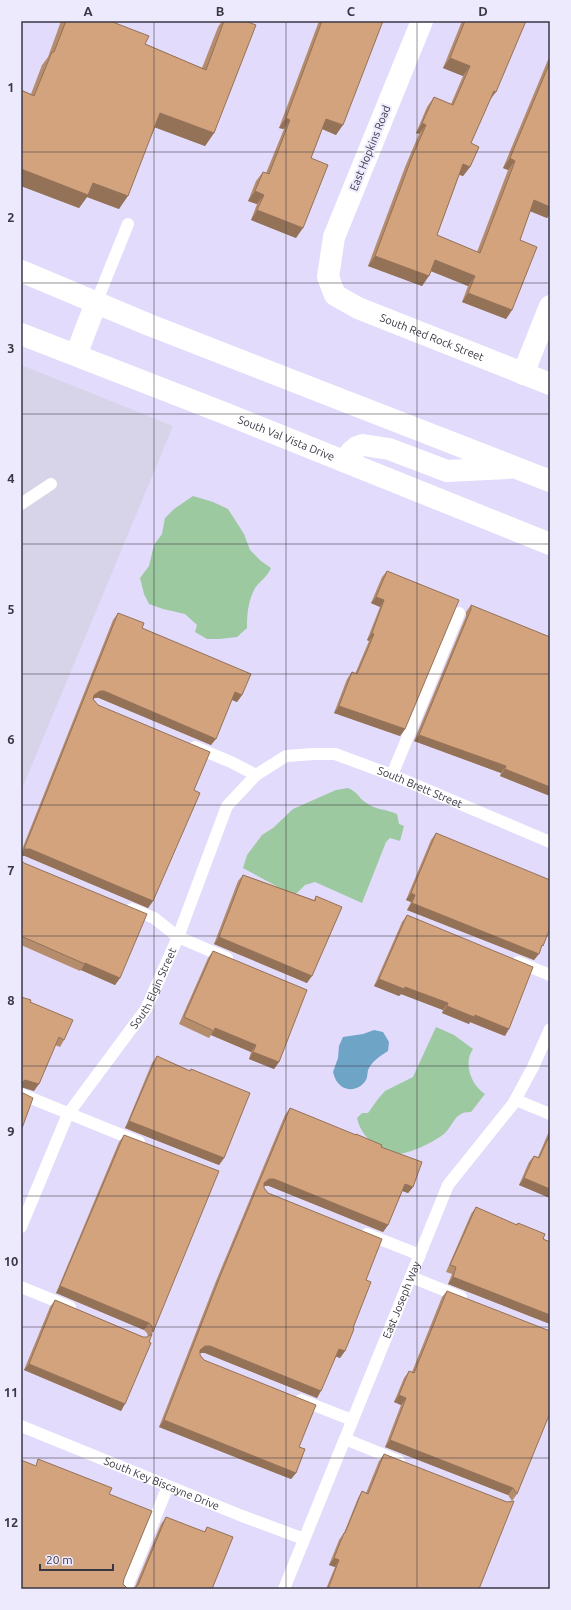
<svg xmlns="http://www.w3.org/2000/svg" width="571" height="1610" font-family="Ubuntu,sans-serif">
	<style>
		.commercial { fill: #d7d3e9 }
		.green { fill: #9cc99f }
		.water { fill: #6ea5c7 }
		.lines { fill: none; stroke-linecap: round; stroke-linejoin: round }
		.lane { stroke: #fff; stroke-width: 12 }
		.street { stroke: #fff; stroke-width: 22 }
		.secondary { stroke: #fff; stroke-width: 22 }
		.wall { fill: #b58c6c }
		.shaded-wall { fill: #947258 }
		.building { fill: #d3a37e; stroke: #947258 }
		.grid { fill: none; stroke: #3a3744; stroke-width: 1; stroke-opacity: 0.55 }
		.labels { text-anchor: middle; stroke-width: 4; stroke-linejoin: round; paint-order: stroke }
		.street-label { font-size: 11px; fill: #3a3744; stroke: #eeeafe }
		.neatline { fill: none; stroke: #3a3744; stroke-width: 1.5 }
		.grid-label { font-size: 13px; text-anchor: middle; font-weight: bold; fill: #3a3744 }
	</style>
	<rect width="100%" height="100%" fill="#e2dbfc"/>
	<!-- commercial -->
	<path class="commercial" d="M21,365L173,426L21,791Z"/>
	<!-- green -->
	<path class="green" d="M193,496L213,502L228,509L244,534L250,550L261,561L271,568C268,576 260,581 255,588C248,601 247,614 247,628L237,637L219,639H207L195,632L197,625L185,614L163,609L149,604L144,594L140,578L149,566L154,545L162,534L165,518L174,509Z
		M348,788C360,794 357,796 365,802C374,810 387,809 397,814L399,824L404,826L400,841L390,838L386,842L362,903L315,882L305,885L297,893H289L243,868L247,855L262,835L273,828L293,809L336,790Z
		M436,1027L454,1035L473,1049C463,1063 471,1085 485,1094L471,1112C456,1111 454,1123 446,1132C437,1141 408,1155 395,1154C390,1153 383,1150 378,1147C367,1139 360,1131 357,1118L362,1113H368L378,1099L385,1091L413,1077Z"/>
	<!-- water -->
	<path class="water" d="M374,1030L383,1032L389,1042L388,1051C382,1055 373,1060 369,1068C367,1071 368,1076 366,1080C360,1090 346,1093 338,1083C335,1080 334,1075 333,1072L338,1058L339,1046L343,1037L363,1034Z"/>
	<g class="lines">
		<!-- lane -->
		<g class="lane">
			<path d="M96,303L128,224"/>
			<path d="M21,504L51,484"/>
			<path d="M195,747L231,762L256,775"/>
			<path d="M392,775L459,613"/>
			<path d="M132,909L154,918L178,937L227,958"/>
			<path d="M518,962L550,975"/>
			<path d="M21,1094L139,1142"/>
			<path d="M516,1100L550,1114"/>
			<path id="s1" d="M21,1227L68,1114L146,1009L178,937L227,806L256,775L286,756L314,754H335L392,775L550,842"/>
			<path d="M367,1234L420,1255"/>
			<path d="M411,1277L461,1297"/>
			<path d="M21,1287L70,1307"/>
			<path d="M301,1400L352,1420"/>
			<path id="s2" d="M21,1426L242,1516L304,1539"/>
			<path d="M345,1439L399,1461"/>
			<path d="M126,1589L168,1486"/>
			<path id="s3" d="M284,1589L448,1185L513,1104L533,1067L550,1029"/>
		</g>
		<!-- street -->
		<g class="street">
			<path id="s4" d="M422,21L334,237L328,277L335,295L358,308L550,384"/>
			<path d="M523,374L550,306"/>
		</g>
		<!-- secondary -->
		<g class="secondary">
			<path d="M21,271L147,324L550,481"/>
			<path id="s5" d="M21,334L224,413L550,544"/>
			<path d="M76,355L96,303"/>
			<path d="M344,461L351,452L357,447L363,445L389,449L447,471L508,468"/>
		</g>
	</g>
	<!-- wall -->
	<path class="wall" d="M61,21H110L145,44L202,68L218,27L222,21H245L214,133L205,146L155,127L119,209L87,197L79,208L21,186V90L31,94L42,65L48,57Z
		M319,21H383L336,135L322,129L311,158L296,238L251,220L257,204L248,201L256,181L263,172L266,173L284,129L279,128Z
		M462,21H526L489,101L471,143L470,167L463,176L459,175L437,235L477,252L508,170L503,168L550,55V214L547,218L530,211L520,240L512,310L506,319L462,302L468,286L431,271L422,286L368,266L405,167L419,134L416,133L427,107L434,97L451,104L463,76L443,68Z
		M387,571L405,729L400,736L334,713L347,679L352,672L355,674L369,641L367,640L380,607L371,603L382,577Z
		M471,605L550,796L500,776L501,773L414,741L466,616V612Z
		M118,613L242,695L237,702L232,700L211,745L99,698H94L93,699L98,705L194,790L153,901L148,908L25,856H21V852L113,620Z
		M436,833L540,950L534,960L407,910L411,902L406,900L431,840Z
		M21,860L120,978L115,985L81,970L80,971L21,945Z
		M243,875L314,900L316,896L307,983L214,944L238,881Z
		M407,915L505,1036L470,1022L469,1024L442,1013L443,1010L401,994L399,996L374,986L402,922Z
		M213,951L279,1062L274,1069L249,1059L251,1052L211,1035L209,1038L179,1024L208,958Z
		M21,997L30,1002L64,1040L60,1047L55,1045L34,1091L21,1087Z
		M157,1056L189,1071L191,1069L224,1158L219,1165L125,1128L152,1063Z
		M290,1108L381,1147L413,1187L408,1193L402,1191L388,1225L383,1232L269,1186H264V1188L268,1193L366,1280L353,1328L345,1351L340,1358L336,1356L317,1398L205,1353H200V1355L204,1360L299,1447L296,1473L291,1479L159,1427L216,1281L285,1115Z
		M550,1129V1198L519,1185L529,1162L534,1156L538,1157Z
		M124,1135L153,1332L151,1335L121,1411L24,1370L50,1307L55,1300L143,1337H148L147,1333L144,1330L56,1293L119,1142Z
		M476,1207L516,1225L518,1223L543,1239L550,1242V1324L448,1284L452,1274L446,1272L471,1214Z
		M447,1291L517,1494L512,1501L508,1495L385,1447L401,1405L394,1402L404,1378L409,1371L412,1372L442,1297Z
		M384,1454L479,1589H326L335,1567L329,1565L339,1540L344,1533L358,1498L362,1491L366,1493L379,1461Z
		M166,1517L204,1532L207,1527L212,1589L135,1587L161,1524Z"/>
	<!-- shaded-wall -->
	<path class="shaded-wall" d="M450,58L470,66L463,76L443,68Z
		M494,91L496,92L489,101L487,100Z
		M160,113L214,133L205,146L151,126Z
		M286,118L290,120L284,129L279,128Z
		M326,119L343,125L336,135L320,128Z
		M422,123L426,125L419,134L416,133Z
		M510,158L515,161L508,170L503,168Z
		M463,164L470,167L463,176L456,173Z
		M21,169L93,183L128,196L119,209L87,197L79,208L21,186Z
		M255,191L264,195L257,204L248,201Z
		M534,200L550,207V214L547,218L527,210Z
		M257,210L303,228L296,238L251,220Z
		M375,256L429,276L422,286L368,266Z
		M435,260L475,276L468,286L428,270Z
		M468,293L512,310L506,319L462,302Z
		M376,597L384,600L380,607L371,603Z
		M372,633L374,634L369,641L367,640Z
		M100,691H104L216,739L211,745L99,698H95L89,702L94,695Z
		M235,692L242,695L237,702L230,699Z
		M339,706L405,729L400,736L334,713Z
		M419,735L506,766L501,773L414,741Z
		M505,769L550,787V796L500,776Z
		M24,849H30L153,901L148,908L25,856H21V854Z
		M411,893L415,895L411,902L406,900Z
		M412,903L539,954L534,960L407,910Z
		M219,937L312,976L307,983L214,944Z
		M85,963L120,978L115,985L81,970Z
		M379,979L405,987L448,1003L443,1010L401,994L399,996L374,986Z
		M447,1006L475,1015L509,1029L505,1036L470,1022L469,1024L442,1013Z
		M215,1028L256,1045L251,1052L211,1035Z
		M253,1052L279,1062L274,1069L249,1059Z
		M25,1080L39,1084L34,1091L21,1087V1083Z
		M129,1121L224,1158L219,1165L125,1128Z
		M524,1178L550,1189V1198L519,1185Z
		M269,1179H274L388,1225L383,1232L269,1186H265L259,1190L264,1183Z
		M405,1184L413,1187L408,1193L400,1190Z
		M453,1277L550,1315V1324L448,1284Z
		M60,1286L149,1323L144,1330L56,1293Z
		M205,1346H210L321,1391L317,1398L205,1353H201L195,1357L200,1350Z
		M339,1349L345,1351L340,1358L334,1356Z
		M29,1364L125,1404L121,1411L24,1370Z
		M399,1395L406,1398L401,1405L394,1402Z
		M164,1420L296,1473L291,1479L159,1427Z
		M390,1440L513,1488L508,1495L385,1447Z
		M334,1558L339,1560L335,1567L329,1565Z"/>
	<!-- building -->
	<path class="building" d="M66,21H110L149,36L145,44L206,70L224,21H245L256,25L214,133L160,113L128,196L93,183L88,195L21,169V90L34,96L52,52H54Z
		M322,21H383L343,125L326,119L311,158L328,165L303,228L257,210L264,195L255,191L263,172L269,174L290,120L286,118Z
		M465,21H526L496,92L494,91L471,143L479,147L470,167L463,164L437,235L480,253L515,161L510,158L550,62V207L534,200L520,240L537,247L512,310L468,293L475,276L435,260L429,276L375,256L412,157L426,125L422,123L434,97L453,105L470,66L450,58Z
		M387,571L459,600L405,729L339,706L352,672L357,674L374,634L372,633L384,600L376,597Z
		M471,605L550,637V787L505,769L506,766L419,735L471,609Z
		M118,613L144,623L142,628L251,674L242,695L235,692L216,739L104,691H100L94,695L93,699L98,705L210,752L194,790L200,793L153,901L30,849H24Z
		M436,833L550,880V928L543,946L542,945L539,954L412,903L415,895L411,893Z
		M21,860L24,863L147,914L120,978L85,963V964L21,936Z
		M243,875L315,901L316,896L342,907L312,976L219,937Z
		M407,915L533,967L509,1029L475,1015L474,1017L447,1006L448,1003L405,987L404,989L379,979Z
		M213,951L307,990L279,1062L253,1052L256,1045L215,1028L214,1031L184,1017Z
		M21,997L31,1000L30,1002L73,1020L64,1040L59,1037L39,1084L25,1080L21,1083Z
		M157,1056L190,1071L191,1069L250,1093L224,1158L129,1121Z
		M21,1092L33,1098L21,1131Z
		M290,1108L356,1135V1134L382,1145L381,1147L422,1162L413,1187L405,1184L388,1225L274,1179H269L264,1183V1188L268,1193L382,1239L366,1280L371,1282L353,1328L354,1329L345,1351L339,1349L321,1391L210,1346H205L200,1350V1355L204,1360L316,1405L299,1447L305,1449L296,1473L164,1420L221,1274Z
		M550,1134V1189L524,1178L534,1156L539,1158Z
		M124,1135L219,1171L153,1332L152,1326L149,1323L60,1286Z
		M476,1207L517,1225L518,1223L545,1234L543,1239L550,1242V1315L453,1277L456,1267L450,1265Z
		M447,1291L550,1331V1413L517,1494L513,1488L390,1440L406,1398L399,1395L409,1371L414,1373Z
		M55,1300L143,1337H147L152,1334L149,1342L151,1343L125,1404L29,1364Z
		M384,1454L507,1502L514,1501L479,1589H328L339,1560L334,1558L344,1533H345L362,1491L368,1494Z
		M38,1459L112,1488L109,1494L152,1511L124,1579L123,1584L128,1589H129H21V1460L36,1466Z
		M166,1517L205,1532L207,1527L233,1537L212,1589H133L138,1585Z"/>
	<!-- grid -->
	<path class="grid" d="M154,21V1589M286,21V1589M417,21V1589M21,152H550M21,283H550M21,414H550M21,544H550M21,674H550M21,805H550M21,936H550M21,1066H550M21,1196H550M21,1327H550M21,1458H550"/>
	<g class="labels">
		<!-- street labels -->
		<g class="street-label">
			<text transform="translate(370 148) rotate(-68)" y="4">East Hopkins Road</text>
			<text dy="4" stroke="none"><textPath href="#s4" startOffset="399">South Red Rock Street</textPath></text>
			<text dy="4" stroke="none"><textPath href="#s5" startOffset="285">South Val Vista Drive</textPath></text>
			<text dy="4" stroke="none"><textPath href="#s1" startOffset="690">South Brett Street</textPath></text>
			<text dy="4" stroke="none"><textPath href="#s1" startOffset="275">South Elgin Street</textPath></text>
			<text dy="4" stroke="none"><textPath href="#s3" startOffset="312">East Joseph Way</textPath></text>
			<text dy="4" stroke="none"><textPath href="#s2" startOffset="152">South Key Biscayne Drive</textPath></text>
		</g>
	</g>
	<!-- border -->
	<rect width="571" height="1610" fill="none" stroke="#eeeafe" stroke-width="44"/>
	<!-- scale -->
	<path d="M40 1564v6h73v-6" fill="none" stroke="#3a3744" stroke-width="2"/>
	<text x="46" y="1564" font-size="12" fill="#3a3744" stroke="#eeeafe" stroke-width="3" paint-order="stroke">20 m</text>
	<rect x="22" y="22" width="527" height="1566" class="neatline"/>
	<g class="grid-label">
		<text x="88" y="16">A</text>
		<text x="220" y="16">B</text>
		<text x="351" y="16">C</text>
		<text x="483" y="16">D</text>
		<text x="11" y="92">1</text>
		<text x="11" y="222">2</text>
		<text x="11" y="353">3</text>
		<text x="11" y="483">4</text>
		<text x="11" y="614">5</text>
		<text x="11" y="744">6</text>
		<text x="11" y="875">7</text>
		<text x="11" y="1005">8</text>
		<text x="11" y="1136">9</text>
		<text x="11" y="1266">10</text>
		<text x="11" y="1397">11</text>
		<text x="11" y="1527">12</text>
	</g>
</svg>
